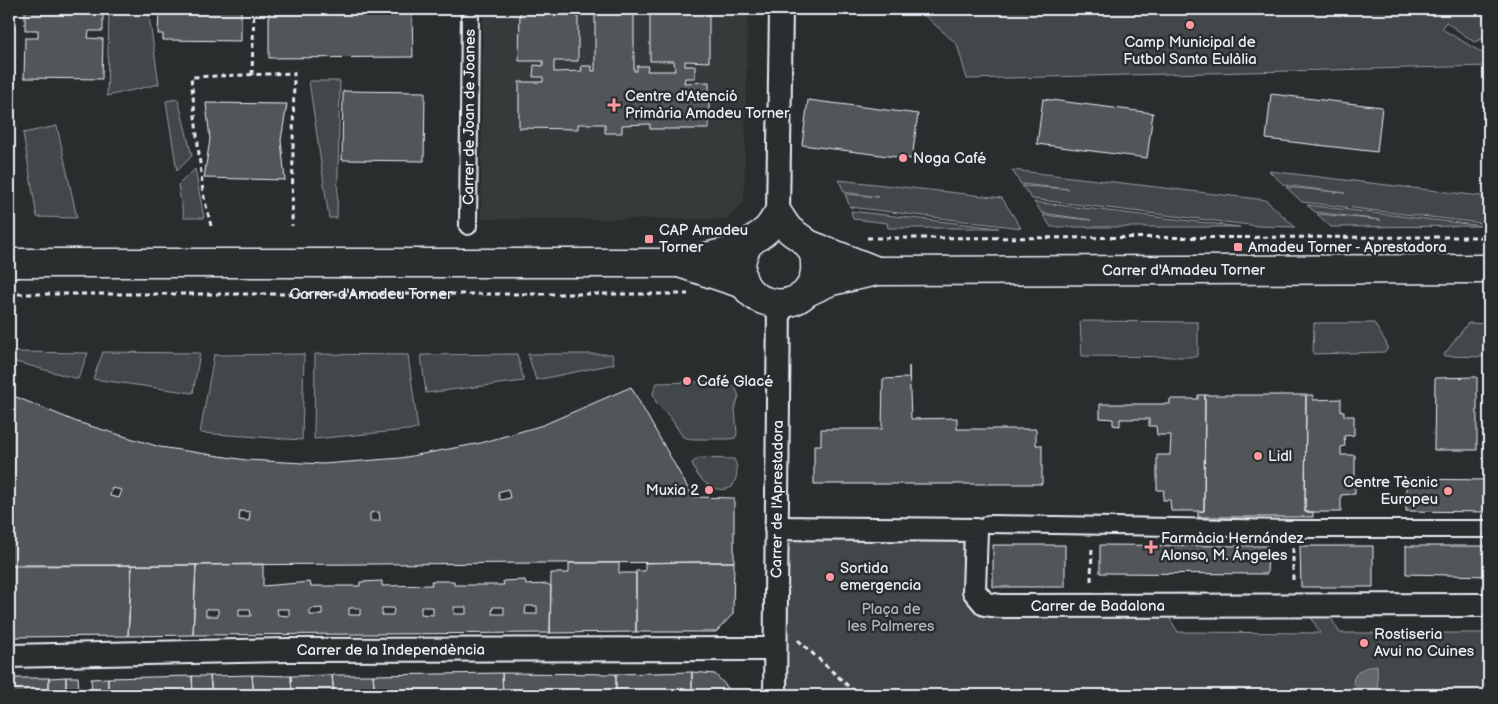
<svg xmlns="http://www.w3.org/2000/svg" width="1498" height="704" font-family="'Balsamiq Sans',sans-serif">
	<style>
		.built { fill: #363a3b }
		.green { fill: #424648; stroke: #959ca0 }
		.water { fill: #63686b; stroke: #989fa3 }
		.building { fill: #535759; stroke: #e8f1f8; fill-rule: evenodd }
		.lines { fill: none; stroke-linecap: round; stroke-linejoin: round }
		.pedestrian-casing { stroke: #e8f1f8; stroke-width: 20 }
		.minor-casing { stroke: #e8f1f8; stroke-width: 26 }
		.tertiary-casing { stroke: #e8f1f8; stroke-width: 31 }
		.path { stroke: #e8f1f8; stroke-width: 3; stroke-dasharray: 5 4; stroke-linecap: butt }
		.pedestrian { stroke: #2a2d2e; stroke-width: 16 }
		.minor { stroke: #2a2d2e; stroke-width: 22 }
		.tertiary { stroke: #2a2d2e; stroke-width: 28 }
		.poi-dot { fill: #ff9aa2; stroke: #2a2d2e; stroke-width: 2 }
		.labels { text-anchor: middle; stroke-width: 5; stroke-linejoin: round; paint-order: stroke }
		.poi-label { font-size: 15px; fill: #e8f1f8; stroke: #2a2d2e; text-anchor: start }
		.street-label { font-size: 15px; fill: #e8f1f8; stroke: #2a2d2e }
		.park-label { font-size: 15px; fill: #aeb5ba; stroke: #2a2d2e }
	</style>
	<rect width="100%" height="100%" fill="#2a2d2e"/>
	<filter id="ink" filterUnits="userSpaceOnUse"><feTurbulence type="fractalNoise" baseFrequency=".02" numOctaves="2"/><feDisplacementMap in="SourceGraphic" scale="10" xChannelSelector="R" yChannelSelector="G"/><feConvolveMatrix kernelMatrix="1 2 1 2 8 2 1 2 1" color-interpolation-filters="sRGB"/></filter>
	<g filter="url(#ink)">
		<!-- built -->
		<path class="built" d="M483,9H748L744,202L726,219H481Z"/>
		<!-- green -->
		<path class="green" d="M109,9H148L159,84L107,96Z
			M917,9H1489V36L1474,42L1446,22L1442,29L1489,57V66L967,79L957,44Z
			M309,81H340L337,218H329Z
			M178,99L192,156L177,171L166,101Z
			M57,126L77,218L37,217L23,133Z
			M195,169L204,218H184L178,185Z
			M1012,170L1266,200L1295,227L1258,226L1032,199L1022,186L1069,189L1021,184Z
			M1269,171L1489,197V224L1302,202L1286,187L1345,193L1284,185Z
			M839,180L1002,198L1021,228L850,207L845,194L878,197L844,192Z
			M1034,202L1240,227H1051L1043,215L1091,220L1042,213Z
			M1307,205L1484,226L1331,227L1317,214L1381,220L1315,212Z
			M851,211L999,228H888L887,223L853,219Z
			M1080,321L1198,322V354L1196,357L1082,356Z
			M1314,323H1374L1387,344V350L1384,352L1313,354Z
			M1468,323L1489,324V357L1443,356Z
			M12,352L88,353L78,379L9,360V355Z
			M103,352L200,353L193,393L93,379Z
			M304,354L302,440L200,433L214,355Z
			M315,354L408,355L418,429L314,439Z
			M517,354L524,381L426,393L421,355Z
			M528,354H612L614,364L536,380Z
			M728,381L735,387L739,396L735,408L737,434L735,438L729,439H691L683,437L670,417L656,402L653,393L657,383Z
			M699,458L734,459C739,467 737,480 732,487C715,496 696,479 692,463Z
			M795,539L963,540L967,594L1167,614L1178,632L1320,633L1310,615H1329L1340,633H1489V695H786L787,547Z"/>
		<!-- water -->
		<path class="water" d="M1377,665L1378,695C1368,695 1356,691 1353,681C1356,669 1367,667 1377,665Z"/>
		<!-- building -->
		<path class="building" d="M25,9H103V31H89L88,38L103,39L102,79L24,78L25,38H38V30H25Z
			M159,9H241V41L163,40V34H158Z
			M269,9H412L413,57L269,58Z
			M520,9H578V61H554V72L582,71L581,66H592V71H595V9H634V71H637V66H648L647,71H675L674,61H650V9H709V62L685,61V66H695V78H685L684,83L709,82V129H650V124L622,125V133H605V124H578V129L519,128V82H543V77H533L534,65L543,66V61H519Z
			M343,91L425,92L424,161L342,160Z
			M1271,94L1382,107L1377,152L1266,139Z
			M1043,99L1153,113L1147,158L1037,144Z
			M808,100L918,114L912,159L802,145Z
			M206,103L287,104L281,140L285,180L204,178L210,139Z
			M909,366L911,419L957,418V429H1036V445H1042V484H814V445H821V429H882L883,379L909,378Z
			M1477,377V450H1434L1435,378Z
			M631,387L693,497L734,498V562L9,566V394L77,422L160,447L246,460L323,464L401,458L481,443L543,425ZM112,488L122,490L119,498L110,496ZM508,489L510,498L500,500L498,492ZM240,511L250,512L249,521L239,520ZM379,512L380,521H370V513Z
			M1198,395H1205L1204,511H1171L1170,500H1163L1164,490H1157V455H1170L1171,435H1157L1156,426H1149V419H1120V426L1113,425V419L1100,418V404H1170V399H1198Z
			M1205,395H1306L1305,512H1313V517H1198V512L1204,511Z
			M1306,395H1313V400L1341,399V411H1344V416H1354V435L1344,436L1345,446L1341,447V455H1355V494L1341,495V512H1305Z
			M1406,479L1489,480V512L1406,511Z
			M993,545H1065V587H993Z
			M1100,545L1268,546L1267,574L1100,573Z
			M1300,546H1373V587H1301Z
			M1406,546H1489V576L1406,574Z
			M692,562H734L733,614L716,632H636V571H645V563Z
			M569,563H619V573H636V632L550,633L551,573H569Z
			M263,564V586L310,582L311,586H360V582L382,581V586L432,585L431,581H454V585H504L503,581L525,580L526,585L547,584L551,586L550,633L193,635L196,565ZM526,606H537V614H525ZM421,607H433V615L421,614ZM454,607H466V614H454ZM493,607H504V614H492ZM322,608V615H310V609ZM349,608H360V615H349ZM382,608H394L393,615H382ZM206,609H218V616H206ZM239,609H250L251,616H239ZM277,609H289V616L278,615Z
			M9,565H132L128,636L9,637Z
			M132,565H196L193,635L128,636Z
			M692,672L715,674L730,690V695H692Z
			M692,672V695H616V674Z
			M502,673L616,674V695H503Z
			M502,673L503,695H375L373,675Z
			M252,675L291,676L292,695H254Z
			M252,675L254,695H212L210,676Z
			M332,675H373L375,695H334Z
			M332,675L334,695H292L291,676Z
			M192,676L193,695H108V678Z
			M192,676H210L212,695H193Z
			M66,677V695H49V678Z
			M66,677H78L79,693L92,692L91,679L108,678V695H66Z
			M9,678H49V695H9Z"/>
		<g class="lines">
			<!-- pedestrian casing -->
			<g class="pedestrian-casing">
				<g id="pedestrian">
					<path id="s2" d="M468,226L470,9"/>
					<path d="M988,524L1293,529H1489"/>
				</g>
			</g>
			<!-- minor casing -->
			<g class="minor-casing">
				<g id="minor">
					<path d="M778,214L781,9"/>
					<path id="s3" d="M776,528L976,530L974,591L985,604L1000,606L1489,605"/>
					<path id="s4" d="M9,656L288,650L775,649"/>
					<path id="s5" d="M775,695L779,303"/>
				</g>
			</g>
			<!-- tertiary casing -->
			<g class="tertiary-casing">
				<g id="tertiary">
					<path d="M778,214C782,219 786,228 792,232C800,238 809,242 813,253C816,259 815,266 815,272C808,325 721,306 745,250C749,240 757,238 764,232C770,228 774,219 778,214Z"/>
					<path d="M808,244L877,271"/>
					<path d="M9,263H679L746,248"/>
					<path d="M679,263L743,284"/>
					<path id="s6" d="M807,292L831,281L877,271L1489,269"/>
				</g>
			</g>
			<!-- path -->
			<g class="path">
				<path d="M252,75L254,9"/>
				<path d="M211,226L203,193L191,77L294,73L292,226"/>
				<path d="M867,238L1489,237"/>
				<path id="s1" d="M9,294H688"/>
				<path d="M1293,548V582"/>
				<path d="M1091,581L1092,545"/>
				<path d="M798,640L858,695"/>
			</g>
			<!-- pedestrian -->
			<use href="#pedestrian" class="pedestrian"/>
			<!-- minor -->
			<use href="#minor" class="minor"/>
			<!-- tertiary -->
			<use href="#tertiary" class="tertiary"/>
		</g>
	</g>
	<!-- markers -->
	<g class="poi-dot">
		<circle cx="1190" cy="25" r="5"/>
		<path d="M611.5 97.5h5v5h5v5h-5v5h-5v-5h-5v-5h5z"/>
		<circle cx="903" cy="158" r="5"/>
		<rect x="644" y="234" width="10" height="10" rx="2.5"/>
		<rect x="1233" y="242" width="10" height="10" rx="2.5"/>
		<circle cx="687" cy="381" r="5"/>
		<circle cx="1258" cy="456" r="5"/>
		<circle cx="709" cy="490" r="5"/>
		<circle cx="1448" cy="491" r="5"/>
		<path d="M1148.5 539.5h5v5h5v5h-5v5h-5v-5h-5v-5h5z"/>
		<circle cx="830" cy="577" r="5"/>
		<circle cx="1364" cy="643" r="5"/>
	</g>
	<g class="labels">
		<!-- poi labels -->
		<g class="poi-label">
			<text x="1190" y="47" text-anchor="middle">Camp Municipal de<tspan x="1190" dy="17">Futbol Santa Eulàlia</tspan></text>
			<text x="625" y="101">Centre d'Atenció<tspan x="625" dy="17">Primària Amadeu Torner</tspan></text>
			<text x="913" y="163">Noga Café</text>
			<text x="659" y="235">CAP Amadeu<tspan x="659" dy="17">Torner</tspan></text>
			<text x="1248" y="252">Amadeu Torner - Aprestadora</text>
			<text x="697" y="386">Café Glacé</text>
			<text x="1268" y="461">Lidl</text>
			<text x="1438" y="487" text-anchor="end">Centre Tècnic<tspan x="1438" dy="17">Europeu</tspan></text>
			<text x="699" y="495" text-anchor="end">Muxia 2</text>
			<text x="1161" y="543">Farmàcia Hernández<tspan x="1161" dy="17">Alonso, M. Ángeles</tspan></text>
			<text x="840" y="573">Sortida<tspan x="840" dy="17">emergencia</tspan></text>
			<text x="1374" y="639">Rostiseria<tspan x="1374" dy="17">Avui no Cuines</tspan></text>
		</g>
		<!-- street labels -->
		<g class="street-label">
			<text dy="5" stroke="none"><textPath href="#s2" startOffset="109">Carrer de Joan de Joanes</textPath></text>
			<text dy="5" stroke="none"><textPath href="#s6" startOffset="380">Carrer d'Amadeu Torner</textPath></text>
			<text dy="5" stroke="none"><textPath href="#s1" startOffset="362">Carrer d'Amadeu Torner</textPath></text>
			<text dy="5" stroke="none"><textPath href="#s5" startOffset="196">Carrer de l'Aprestadora</textPath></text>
			<text dy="5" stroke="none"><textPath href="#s3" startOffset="391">Carrer de Badalona</textPath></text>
			<text dy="5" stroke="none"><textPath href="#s4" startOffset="382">Carrer de la Independència</textPath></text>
		</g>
		<!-- park labels -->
		<g class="park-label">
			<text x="891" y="614">Plaça de<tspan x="891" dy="17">les Palmeres</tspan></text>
		</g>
	</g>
	<!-- margin -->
	<rect width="1498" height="704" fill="none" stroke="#2a2d2e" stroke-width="30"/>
	<rect x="15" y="15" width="1468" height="674" fill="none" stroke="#e8f1f8" stroke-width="2" filter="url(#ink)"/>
</svg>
